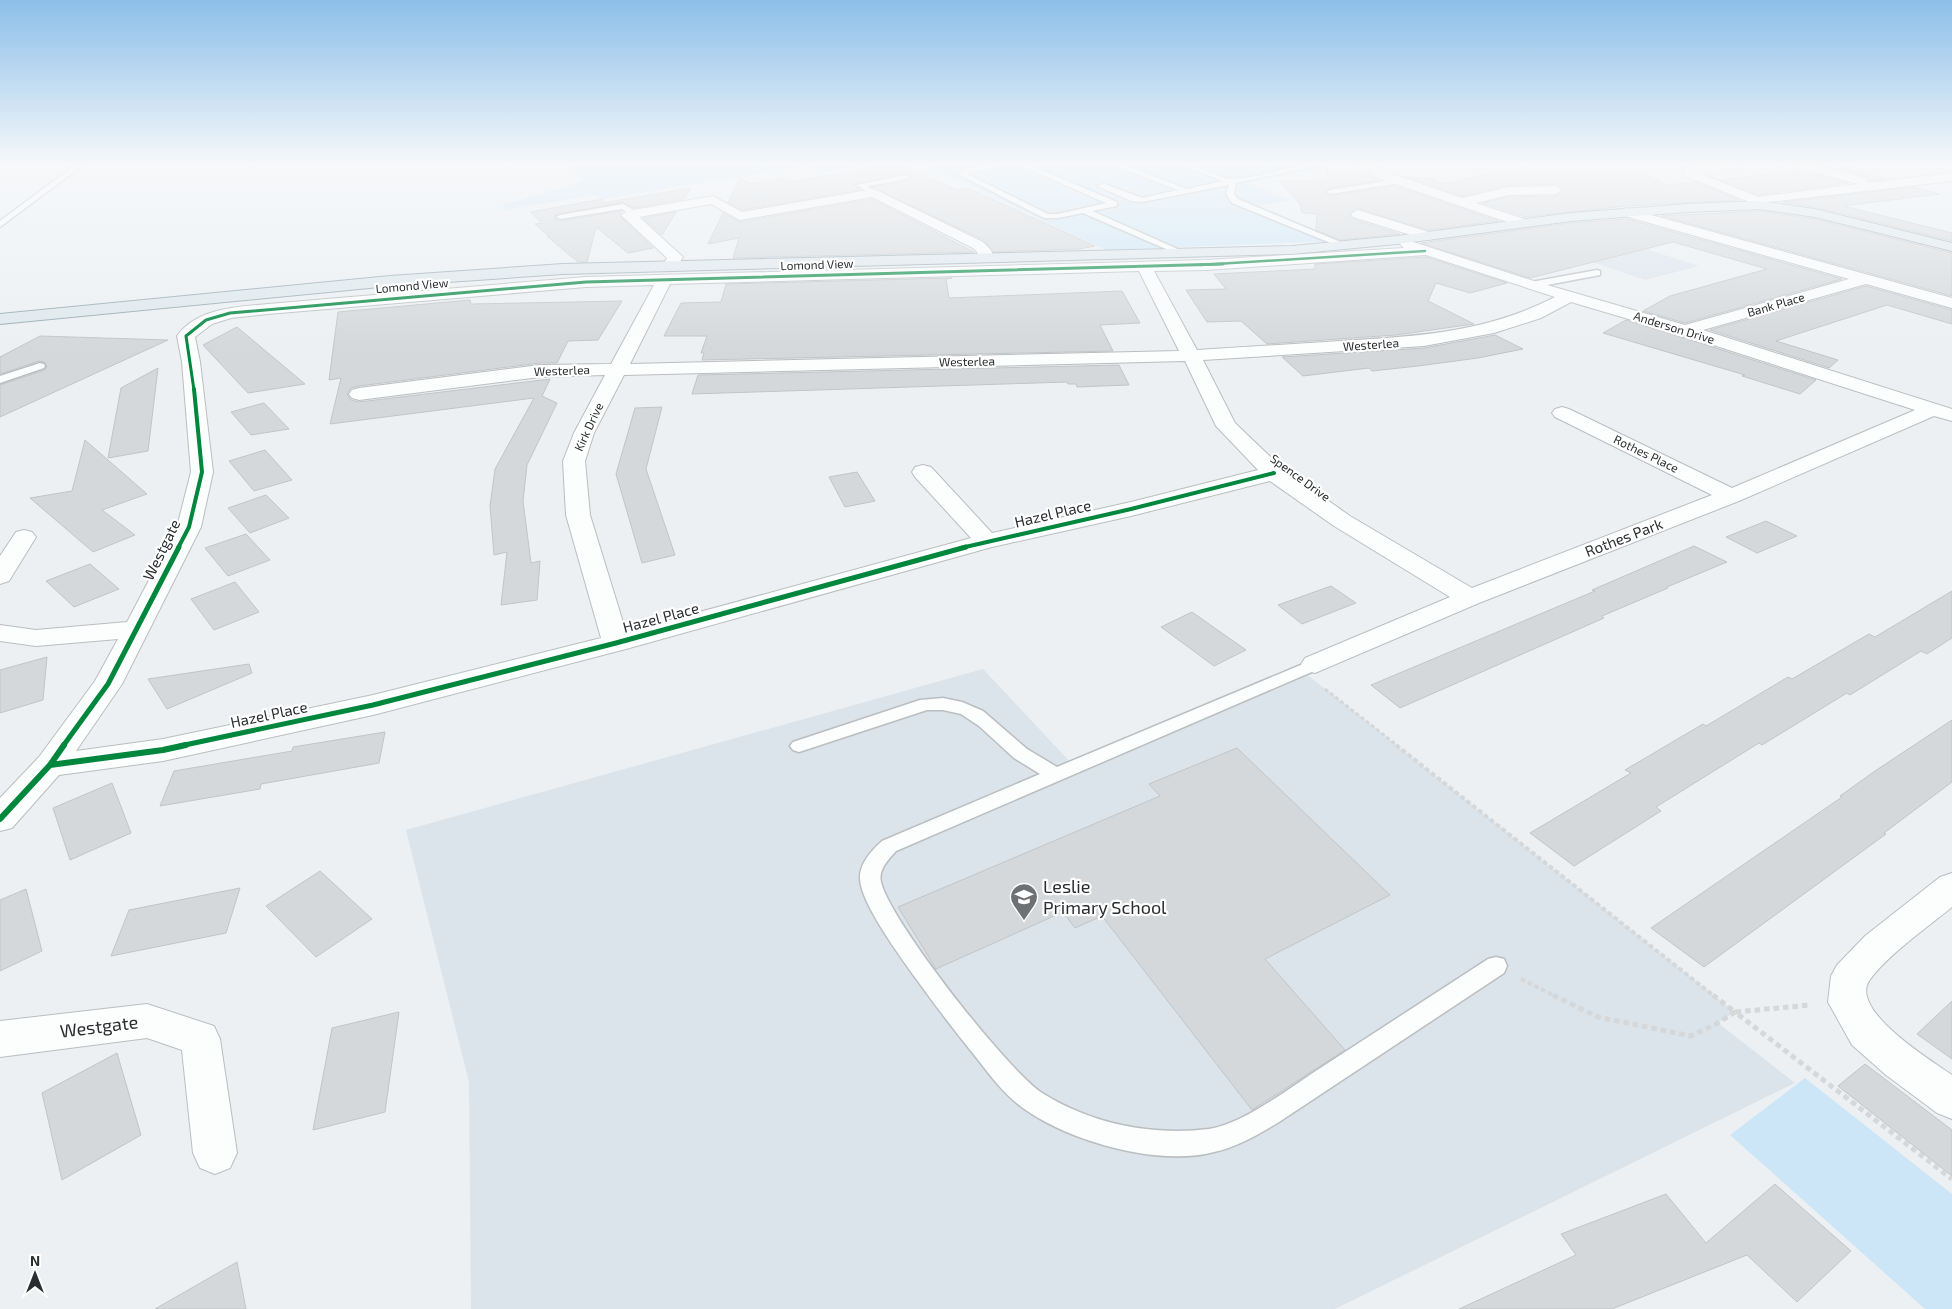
<svg xmlns="http://www.w3.org/2000/svg" width="1952" height="1309" font-family="'Exo 2',sans-serif">
	<style>
		.built { fill: #dbe4eb }
		.green { fill: #cce6f7 }
		.building { fill: #d5d8da; stroke: #c2c5c7 }
		.lines { fill: none; stroke-linecap: round; stroke-linejoin: round }
		.lane-casing { stroke: #babec0; stroke-width: 3 }
		.street-casing { stroke: #babec0; stroke-width: 2 }
		.primary-casing { stroke: #97aab3; stroke-width: 2 }
		.path-far3 { stroke: #d6d7d8; stroke-width: 1; stroke-dasharray: 2 1; stroke-linecap: butt }
		.path-far2 { stroke: #d6d7d8; stroke-width: 3; stroke-dasharray: 4 2.5; stroke-linecap: butt }
		.path-far1 { stroke: #d6d7d8; stroke-width: 4; stroke-dasharray: 4.5 3; stroke-linecap: butt }
		.path { stroke: #d6d7d8; stroke-width: 5; stroke-dasharray: 5.5 4; stroke-linecap: butt }
		.lane { fill: #fcfdfd; fill-rule: evenodd }
		.street { fill: #fcfdfd; fill-rule: evenodd }
		.primary { fill: #dee8ec; fill-rule: evenodd }
		.cycleway-far4-casing { stroke: #fff; stroke-width: 4 }
		.cycleway-far3-casing { stroke: #fff; stroke-width: 5 }
		.cycleway-far2-casing { stroke: #fff; stroke-width: 6 }
		.cycleway-far1-casing { stroke: #fff; stroke-width: 8 }
		.cycleway-casing { stroke: #fff; stroke-width: 9 }
		.cycleway-far4 { stroke: #00873e; stroke-width: 2.5 }
		.cycleway-far3 { stroke: #00873e; stroke-width: 3 }
		.cycleway-far2 { stroke: #00873e; stroke-width: 4 }
		.cycleway-far1 { stroke: #00873e; stroke-width: 5 }
		.cycleway { stroke: #00873e; stroke-width: 6 }
		.labels { text-anchor: middle; stroke-width: 4.5; stroke-linejoin: round; paint-order: stroke }
		.far-street-label { font-size: 12px; fill: #2a2d2f; stroke: #fff }
		.street-label { font-size: 15px; fill: #2a2d2f; stroke: #fff }
		.near-poi-label { font-size: 18px; fill: #2a2d2f; stroke: #fff; text-anchor: start }
		.near-street-label { font-size: 18px; fill: #2a2d2f; stroke: #fff }
	</style>
	<rect width="100%" height="100%" fill="#ecf0f3"/>
	<!-- built -->
	<path class="built" d="M1558,221L1699,266L1645,280L1557,250H1499L1463,260L1429,249L1431,239Z
		M983,669L1074,766L1301,670L1735,1012L1718,1023L1795,1083L1335,1309H471L469,1082L406,830Z"/>
	<!-- green -->
	<path class="green" d="M570,165H867L823,172L809,165L602,199L596,195L507,210L502,205L585,181Z
		M925,165H1336L1248,183L1290,200L1259,206L1338,241L1106,250Z
		M1805,1078L1952,1194V1309H1925L1730,1135Z"/>
	<!-- building -->
	<path class="building" d="M887,165H898L957,190L968,188L1095,246L1079,249L993,252L984,240L872,187L908,181L911,176L905,173L854,184L860,190L742,210L728,202L740,178L751,184L786,178L792,182Z
		M1849,168L1886,179L1868,181L1866,176L1838,169Z
		M1327,171L1369,174L1379,180L1330,188L1324,191L1329,196L1395,186L1498,221L1428,230L1357,208L1349,214L1352,219L1400,234L1340,240L1316,230L1317,214L1302,213L1300,204L1279,181L1327,180Z
		M1800,171L1848,183L1758,195L1720,180Z
		M1497,172L1643,174L1667,185L1695,182L1739,200L1626,206L1525,217L1483,203L1509,197L1556,196L1564,189L1556,184L1509,185L1462,196L1406,177L1435,179L1442,184Z
		M1914,187L1939,194L1843,206L1952,233V241L1815,207L1782,202Z
		M691,188L684,199L634,208L623,202L555,215V219L560,221L621,211L620,216L653,248L628,253L596,227L587,262H578L547,236H549L535,224L542,223L530,212L603,199L602,203Z
		M872,199L974,252L733,258L739,238L708,244L723,213L740,222Z
		M1759,211L1815,219L1952,253V296L1662,216Z
		M676,212L662,235L643,218Z
		M1627,219L1842,279L1685,323L1643,311L1670,296L1767,269L1673,242L1530,278L1421,243L1571,223Z
		M1426,257L1507,283L1470,293L1436,283L1428,301L1474,324L1396,335L1267,344L1241,321L1207,322L1186,290L1226,289L1214,274L1315,269V264Z
		M952,278L946,279L949,298L1122,291L1140,323L1100,325L1113,351L702,360L704,353H701L707,336H664L681,303L721,302L726,284Z
		M1866,286L1952,310V324L1887,305L1776,341L1838,360L1829,368L1710,330Z
		M470,300L471,304L622,301L598,340L568,341L557,363H540L359,386L351,388L347,394L351,400L359,402L550,379L542,396L557,403L527,465L523,501L531,563L540,561L537,600L501,605L507,552L494,555L490,506L495,469L534,398L330,424L341,378L329,380L338,312Z
		M1626,320L1678,336L1816,380L1800,394L1742,376L1745,375L1603,333Z
		M237,327L305,384L248,393L203,345Z
		M1495,335L1523,349L1478,358L1418,366L1372,371L1369,368L1303,376L1282,357L1424,348Z
		M40,336L168,340L0,417V385L45,370L47,367L44,362L39,361L0,374V357Z
		M1119,365L1129,385L1077,387L1076,384H1068L1067,382L692,394L698,375Z
		M158,368L148,451L108,458L121,388Z
		M264,403L289,429L251,435L231,412Z
		M662,407L646,469L675,555L642,563L616,474L635,408Z
		M85,440L147,494L102,510L135,535L93,552L30,498L72,491Z
		M265,450L292,480L254,491L229,461Z
		M857,472L875,501L845,507L829,477Z
		M266,495L289,518L250,533L228,508Z
		M1766,521L1797,536L1757,553L1726,537Z
		M246,534L270,560L228,576L205,548Z
		M1694,546L1727,562L1667,587L1668,588L1602,616L1604,618L1400,708L1371,685L1595,591L1592,590Z
		M90,564L119,589L74,607L46,581Z
		M235,582L259,612L214,630L191,599Z
		M1331,586L1356,603L1302,624L1278,605Z
		M1952,591V638L1927,654L1921,651L1850,695L1847,693L1762,745L1759,743L1656,807L1661,811L1574,866L1530,833L1631,773L1625,770L1703,724L1706,726L1788,677L1792,679L1869,634L1875,637Z
		M1192,612L1246,650L1214,666L1161,627Z
		M47,657L43,700L0,713V670Z
		M249,664L252,673L167,709L148,679Z
		M1952,720V782L1884,833L1886,834L1704,967L1651,928L1842,797L1840,796L1875,771Z
		M385,732L379,763L261,784L260,789L160,806L174,771L292,751L293,747Z
		M1237,748L1390,895L1265,959L1345,1050L1252,1110L1102,916L1075,928L1063,912L936,969L898,907L1160,796L1149,784Z
		M112,783L131,833L70,860L53,808Z
		M320,871L372,919L316,957L266,906Z
		M240,888L226,933L111,956L129,910Z
		M26,889L42,951L0,971V900Z
		M1952,1001V1059L1917,1034Z
		M399,1012L385,1112L313,1130L332,1028Z
		M117,1053L141,1135L62,1180L42,1093Z
		M1865,1064L1952,1130V1176L1838,1086Z
		M1775,1184L1851,1251L1797,1302L1747,1255L1612,1309H1459L1576,1255L1561,1234L1666,1194L1706,1243Z
		M237,1262L246,1309H155Z"/>
	<g class="lines">
		<!-- lane casing -->
		<g class="lane-casing">
			<path id="lane" d="M75,165H83L0,227V221Z
				M990,165H1006L967,174L1048,214H1058L1106,203L1019,165H1029L1117,202V206L1092,211L1189,254L1188,256H1182L1083,213L1058,218H1044L958,174L964,169Z
				M1113,165H1123L1187,189L1223,181L1181,165C1200,165 1219,180 1234,179C1262,178 1289,165 1319,165L1236,183L1234,194L1238,199L1350,246L1343,248L1232,203L1226,194L1229,185L1142,202L1131,201L1097,186L1104,184L1142,198L1178,190Z
				M905,175L909,177L908,179L867,186L878,193L874,195L856,185Z
				M1398,179L1402,181L1401,183L1330,194L1326,192L1330,190Z
				M623,204L637,212V216H631L622,209L560,219L556,217L560,215Z
				M1597,270L1600,271V275L1531,288L1526,285L1531,282Z
				M40,363L44,364L45,366L44,368L0,383V376Z
				M1315,659L1321,660L1323,664L1321,668L896,851C888,860 878,870 881,882C890,921 1008,1071 1042,1093C1092,1124 1151,1136 1209,1129C1244,1124 1292,1086 1322,1067C1377,1031 1433,995 1488,959L1496,957L1504,959L1507,966L1504,973L1279,1122C1259,1134 1237,1147 1214,1152C1158,1167 1069,1141 1023,1108C1006,1096 992,1078 979,1061C958,1035 937,1008 917,980C902,959 861,904 860,879C859,864 872,850 882,841L1040,774L1014,758L979,726L961,714L943,710H927L799,752L793,750L790,746L793,742L920,700L943,698L962,702L983,711L1027,749L1057,767Z"/>
		</g>
		<!-- street casing -->
		<g class="street-casing">
			<path id="street" d="M1357,165H1372L1389,173L1462,198L1509,187L1556,186L1562,190L1556,194L1509,195L1476,203L1524,219L1526,222L1524,225L1519,226L1381,179Z
				M1702,165H1743L1737,169L1699,173L1758,197L1858,184L1797,168L1795,165H1815L1866,178L1867,183L1952,173V181L1769,202L1766,203L1764,208H1754L1752,203L1685,176L1683,173L1685,167Z
				M874,189L983,242L991,250L994,259L991,262H981L977,252L973,248L872,197L740,220L711,204L639,217L683,257L676,268H666L663,265L667,258L621,215L628,211L713,196L742,212Z
				M1626,208L1952,298V308L1866,284L1703,330L1952,409V421L1934,416L1739,501L1479,603L1315,673L1305,670L1301,664L1305,658L1450,597L1334,526L1270,481L1131,516L992,547L626,649L373,715L163,761L59,775L12,828L0,831V798L39,757L95,681L118,639L36,646L0,641V625L36,630L127,622L177,527L191,472L182,362L177,336C197,308 237,307 268,304L586,277L1206,260L1404,248L1400,244L1402,241L1407,240L1537,282L1685,325L1849,279L1621,215L1619,212ZM1426,255L1555,297C1485,333 1417,336 1341,341C1293,344 1245,347 1197,350L1154,271L1206,270ZM1139,271L1179,351L630,364L670,284ZM654,285L611,364L540,365L359,388L352,390L349,394L352,398L359,400L540,377L605,375L574,433L563,461L566,515L601,638L373,695L163,739L76,751L122,684L201,527L213,472L200,362L195,337L212,324L231,318L268,314L586,287ZM1571,302L1679,334L1915,410L1732,488L1569,409L1562,407L1555,409L1552,413L1555,417L1712,495L1472,588L1350,516L1282,468L1235,423L1203,360L1424,346L1494,333L1541,318ZM1185,361L1216,426L1258,470L1131,502L992,533L931,467L923,465L915,467L912,472L915,477L971,538L626,632L590,515L585,461L594,433L624,375Z
				M1358,210L1432,233L1434,236L1432,239L1427,240L1353,217L1351,214Z
				M24,530L32,532L36,537L9,581L0,584V556L16,532Z
				M1952,873V907C1929,926 1885,957 1869,981C1850,1011 1932,1061 1952,1075V1119L1937,1113L1886,1075L1852,1045L1828,1002L1831,976L1837,965L1865,936L1940,877Z
				M147,1004L214,1026L220,1039L237,1153L230,1168L215,1174L200,1168L193,1153L182,1050L147,1038L0,1057V1021Z"/>
		</g>
		<!-- primary casing -->
		<g class="primary-casing">
			<path id="primary" d="M1759,201L1815,209L1952,243V251L1815,217L1759,209L1688,212L1571,221L1397,244L1292,254L563,274L390,286L0,324V314L390,276L563,264L1292,246L1397,236L1571,213L1688,204Z"/>
		</g>
		<!-- path-far3 -->
		<path class="path-far3" d="M1571,174L1630,190
			M802,227L805,235L811,240"/>
		<!-- path-far2 -->
		<path class="path-far2" d="M1325,689L1398,746"/>
		<!-- path-far1 -->
		<path class="path-far1" d="M1396,745L1714,996
			M1521,979L1555,996"/>
		<!-- path -->
		<path class="path" d="M1553,995L1598,1017L1691,1036L1718,1023L1735,1012L1952,1179
			M1713,995L1735,1012L1811,1005"/>
		<!-- lane -->
		<use href="#lane" class="lane"/>
		<!-- street -->
		<use href="#street" class="street"/>
		<!-- primary -->
		<use href="#primary" class="primary"/>
		<!-- cycleway-far4 casing -->
		<g class="cycleway-far4-casing">
			<path id="cycleway-far4" d="M1200,265L1425,251"/>
		</g>
		<!-- cycleway-far3 casing -->
		<g class="cycleway-far3-casing">
			<path id="cycleway-far3" d="M194,390L186,336L206,320L230,313L586,282L1223,264"/>
		</g>
		<!-- cycleway-far2 casing -->
		<g class="cycleway-far2-casing">
			<path id="cycleway-far2" d="M178,548L189,527L202,472L194,389
				M961,548L1131,509L1274,473"/>
		</g>
		<!-- cycleway-far1 casing -->
		<g class="cycleway-far1-casing">
			<path id="cycleway-far1" d="M63,746L108,684L179,547
				M180,746L373,705L616,643L966,547"/>
		</g>
		<!-- cycleway casing -->
		<g class="cycleway-casing">
			<path id="cycleway" d="M50,765L163,750L186,745
				M0,819L50,765L64,745"/>
		</g>
		<!-- cycleway-far4 -->
		<use href="#cycleway-far4" class="cycleway-far4"/>
		<!-- cycleway-far3 -->
		<use href="#cycleway-far3" class="cycleway-far3"/>
		<!-- cycleway-far2 -->
		<use href="#cycleway-far2" class="cycleway-far2"/>
		<!-- cycleway-far1 -->
		<use href="#cycleway-far1" class="cycleway-far1"/>
		<!-- cycleway -->
		<use href="#cycleway" class="cycleway"/>
	</g>
	<!-- sky -->
	<linearGradient id="sky" x2="0" y2="1"><stop stop-color="#8cbfe9"/><stop offset="0.47" stop-color="#f6f8fa"/><stop offset="1" stop-color="#f6f8fa" stop-opacity="0"/></linearGradient>
	<rect width="1952" height="348" fill="url(#sky)"/>
	<!-- icons -->
	<defs>
		<g id="school-pin" transform="scale(1.4375)"><path d="M0 17L-7.5 6A9.5 9.5 0 1 1 7.5 6Z" fill="#6e7174" stroke="#fff"/><path d="M0-5L7-2L0 1L-7-2ZM-4 1L0 2.5L4 1V4Q0 6-4 4Z" fill="#fff"/></g>
	</defs>
	<g fill-rule="evenodd">
		<use href="#school-pin" x="1024" y="897"/>
	</g>
	<g class="labels">
		<!-- far-street labels -->
		<g class="far-street-label">
			<text transform="translate(817 265) rotate(-2)" y="4">Lomond View</text>
			<text transform="translate(412 286) rotate(-5)" y="4">Lomond View</text>
			<text transform="translate(1776 305) rotate(-16)" y="4">Bank Place</text>
			<text transform="translate(1674 328) rotate(17)" y="4">Anderson Drive</text>
			<text transform="translate(1371 345) rotate(-4)" y="4">Westerlea</text>
			<text transform="translate(967 362) rotate(-1)" y="4">Westerlea</text>
			<text transform="translate(562 371) rotate(-2)" y="4">Westerlea</text>
			<text transform="translate(589 427) rotate(-65)" y="4">Kirk Drive</text>
			<text transform="translate(1646 454) rotate(26)" y="4">Rothes Place</text>
			<text transform="translate(1300 478) rotate(36)" y="4">Spence Drive</text>
		</g>
		<!-- street labels -->
		<g class="street-label">
			<text transform="translate(1053 514) rotate(-13)" y="5">Hazel Place</text>
			<text transform="translate(1624 538) rotate(-21)" y="5">Rothes Park</text>
			<text transform="translate(162 550) rotate(-64)" y="5">Westgate</text>
			<text transform="translate(661 618) rotate(-15)" y="5">Hazel Place</text>
			<text transform="translate(269 715) rotate(-12)" y="5">Hazel Place</text>
		</g>
		<!-- near-poi labels -->
		<g class="near-poi-label">
			<text x="1043" y="893">Leslie<tspan x="1043" dy="21">Primary School</tspan></text>
		</g>
		<!-- near-street labels -->
		<g class="near-street-label">
			<text transform="translate(99 1027) rotate(-7)" y="6">Westgate</text>
		</g>
	</g>
	<!-- north arrow -->
	<g transform="translate(35 1274)" stroke="#ffffff" stroke-width="4" paint-order="stroke">
	<path d="M0-4L9 19L0 12L-9 19Z" fill="#2a2d2f"/>
	<text y="-8" font-size="14" font-weight="bold" text-anchor="middle" fill="#2a2d2f">N</text>
	</g>
</svg>
